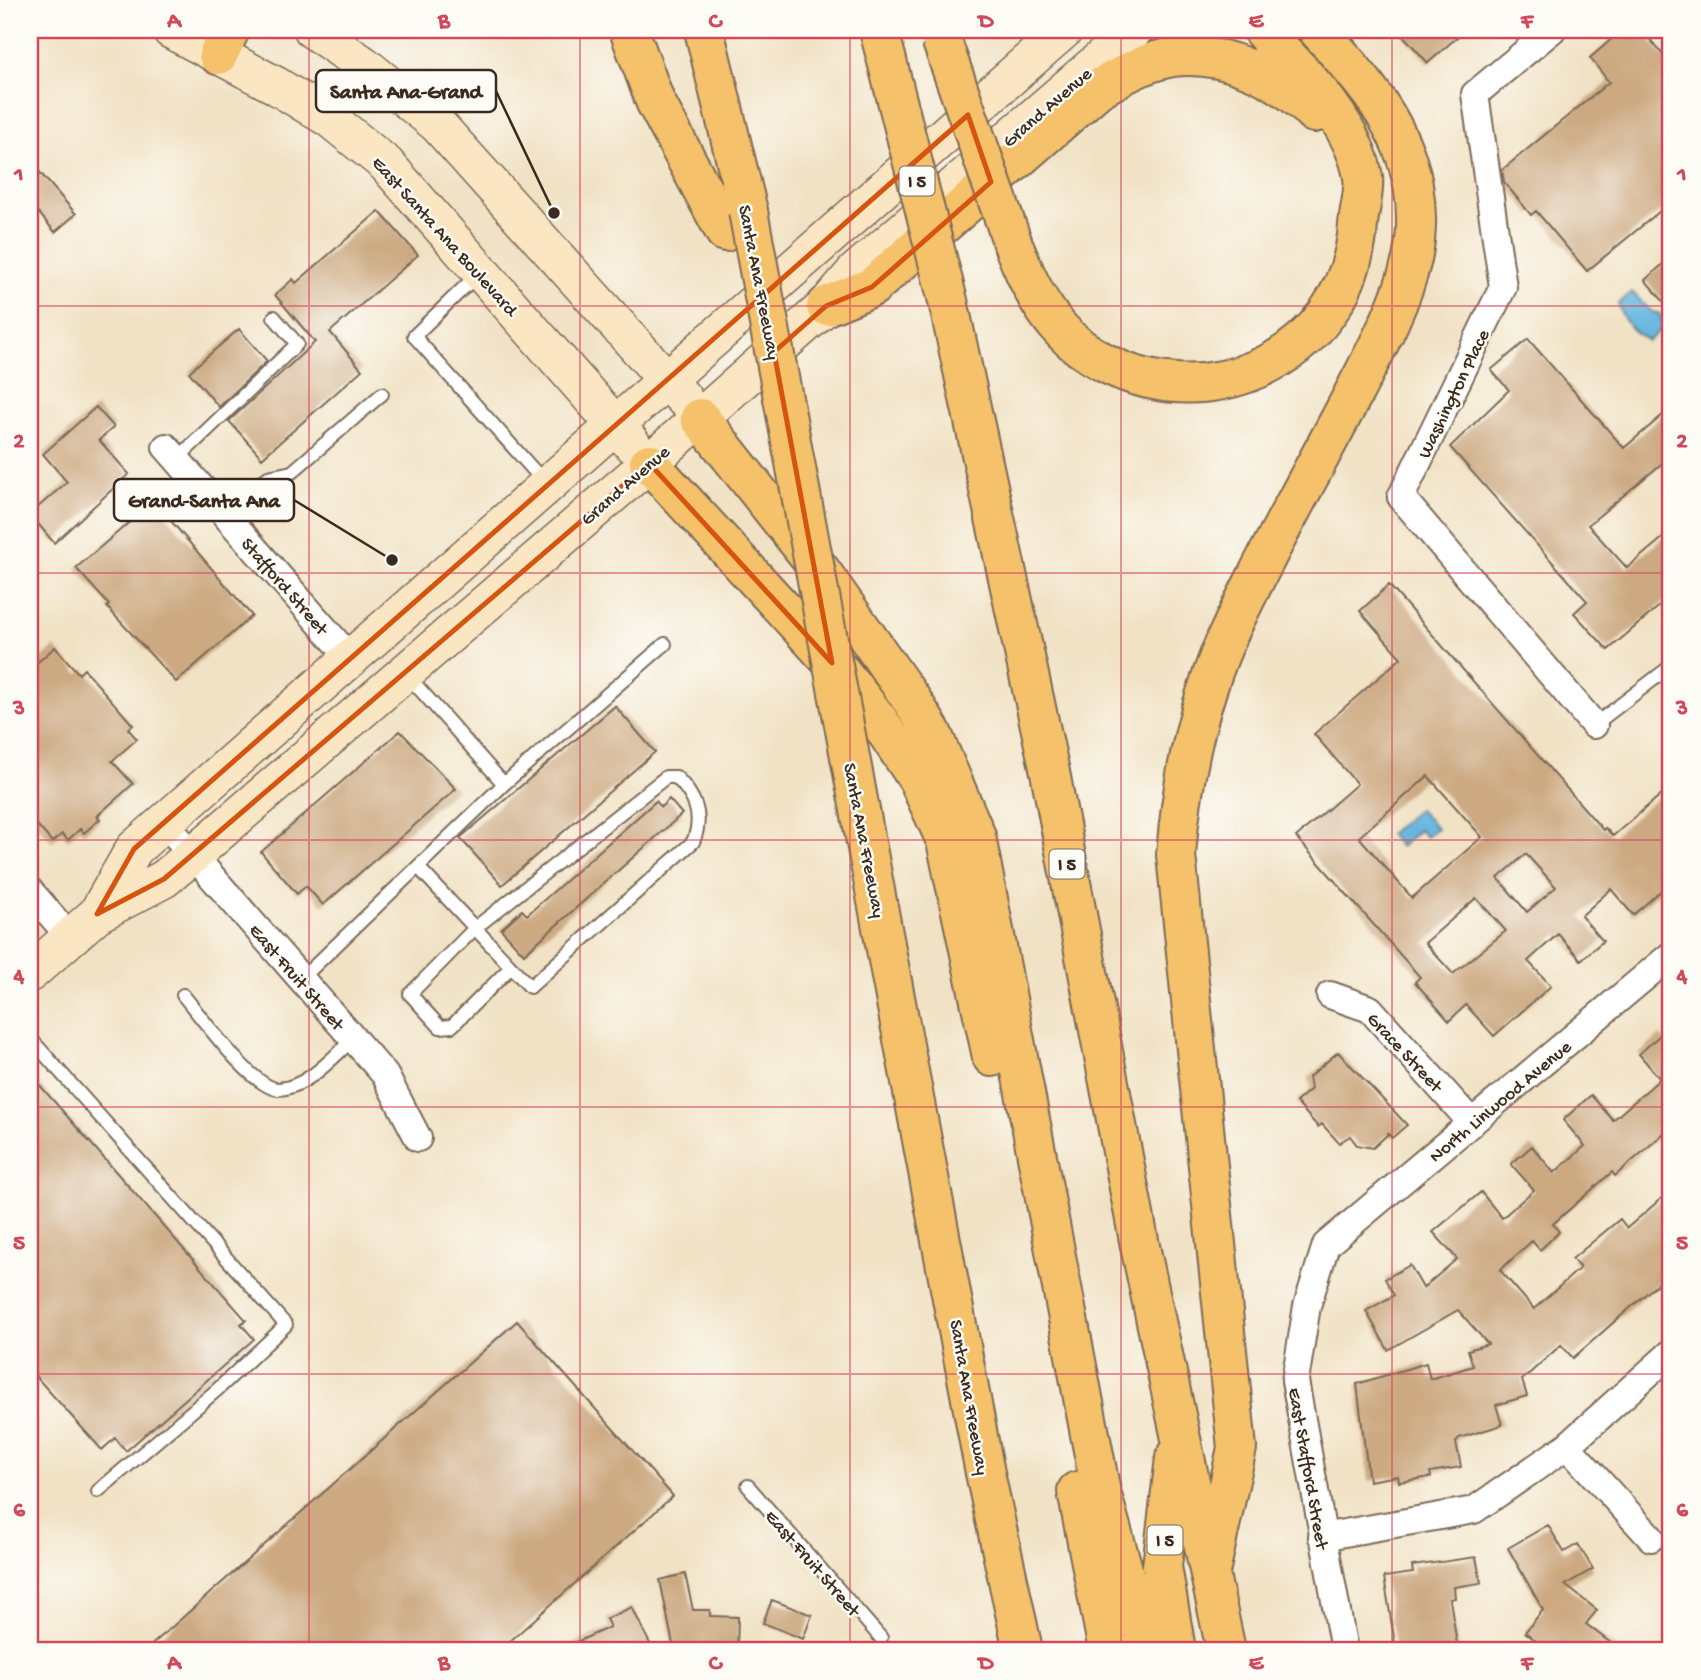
<svg xmlns="http://www.w3.org/2000/svg" width="1701" height="1680" font-family="'Gochi Hand',sans-serif">
	<style>
		.water { fill: #66b5e0; stroke: #50707f; stroke-width: 2 }
		.building { fill: #cca981; fill-rule: evenodd }
		.lines { fill: none; stroke-linecap: round; stroke-linejoin: round }
		.service-casing { stroke: #7b6a58; stroke-width: 16 }
		.minor-casing { stroke: #7b6a58; stroke-width: 30 }
		.secondary-casing { stroke: #7b6a58; stroke-width: 40 }
		.motorway-casing { stroke: #7b6a58; stroke-width: 42 }
		.service { stroke: #fff; stroke-width: 12 }
		.minor { stroke: #fff; stroke-width: 26 }
		.secondary { stroke: #fbe6c4; stroke-width: 37 }
		.motorway { stroke: #f5c16b; stroke-width: 38 }
		.motorway-bridge-casing { stroke: #7b6a58; stroke-width: 42; stroke-linecap: butt }
		.motorway-bridge { stroke: #f5c16b; stroke-width: 38 }
		.marked { fill: none; stroke: #d7540e; stroke-width: 5; stroke-linejoin: round }
		.grid { fill: none; stroke: #d1495b; stroke-width: 2; stroke-opacity: 0.55 }
		.labels { text-anchor: middle; stroke-width: 5; stroke-linejoin: round; paint-order: stroke }
		.shield { fill: #fdfcf7; stroke: #75695f; stroke-width: 2 }
		.shield-label { font-size: 18px; font-weight: bold; fill: #3b2a1e }
		.street-label { font-size: 19px; fill: #3b2a1e; stroke: #fdfcf7 }
		.leader { fill: none; stroke: #3b2a1e; stroke-width: 2.5 }
		.callout-dot { fill: #3b2a1e; stroke: #fdfcf7; stroke-width: 2.5 }
		.callout { fill: #fdfcf7; stroke: #3b2a1e; stroke-width: 2.5 }
		.callout-label { font-size: 21px; text-anchor: middle; font-weight: bold; fill: #3b2a1e }
		.neatline { fill: none; stroke: #d1495b; stroke-width: 2.5 }
		.grid-label { font-size: 23px; text-anchor: middle; font-weight: bold; fill: #d1495b }
	</style>
	<rect width="100%" height="100%" fill="#fdfcf7"/>
	<filter id="ink" filterUnits="userSpaceOnUse"><feTurbulence type="fractalNoise" baseFrequency=".0143" numOctaves="2"/><feDisplacementMap in="SourceGraphic" scale="14" xChannelSelector="R" yChannelSelector="G"/><feConvolveMatrix kernelMatrix="1 2 1 2 8 2 1 2 1" color-interpolation-filters="sRGB"/></filter>
	<filter id="wash" filterUnits="userSpaceOnUse"><feTurbulence type="fractalNoise" baseFrequency=".00686" numOctaves="4" result="noise"/><feDisplacementMap in="SourceGraphic" scale="28" xChannelSelector="R" yChannelSelector="G"/><feGaussianBlur stdDeviation="1.57" result="paint"/><feColorMatrix in="noise" values="0 0 0 0 0 0 0 0 0 0 0 0 0 0 0 0 0 1.4 0 .05"/><feComposite in="paint" operator="in"/></filter>
	<g filter="url(#wash)">
		<rect width="100%" height="100%" fill="#f1e2c5"/>
		<!-- water -->
		<path class="water" d="M1632,292L1652,312L1660,314L1663,328L1648,341C1633,331 1623,322 1618,304Z
			M1418,809L1437,828L1426,837L1419,830L1400,847L1389,834Z"/>
		<g id="blocks">
			<!-- building -->
			<path class="building" d="M1398,30H1465L1428,63Z
				M1622,30H1642L1671,64V202L1587,271L1536,211L1531,215L1504,182L1502,170L1609,82L1590,58Z
				M30,161L76,214L55,232L30,203Z
				M379,211L418,255L330,332L362,370L262,458L229,421L315,342L275,295L293,279L296,283Z
				M1671,257V310L1645,280Z
				M239,329L267,361L219,407L189,372Z
				M1528,339L1624,448L1671,408V456L1588,525L1627,568L1671,531V596L1608,650L1574,613L1587,601L1450,447L1509,390L1491,370Z
				M96,407L114,427L99,440L129,474L54,543L30,514L67,482L43,454Z
				M154,501L252,616L176,682L107,607L109,605L76,568Z
				M1389,585L1603,830L1605,828L1613,836L1671,786V882L1633,915L1611,889L1581,916L1603,941L1581,960L1558,934L1528,961L1551,986L1494,1036L1466,1005L1449,1021L1415,982L1420,977L1296,837L1357,784L1314,734L1401,658L1360,611ZM1428,776L1482,837L1412,898L1359,837ZM1526,854L1556,887L1527,912L1498,878ZM1476,898L1506,931L1453,974L1425,943Z
				M55,647L79,674L84,669L133,725L128,729L137,739L112,761L133,784L97,816L100,819L84,833L80,829L68,840L62,834L52,842L30,817V669Z
				M615,706L655,752L502,885L460,838Z
				M400,731L456,789L323,905L306,886L297,894L261,852Z
				M669,799L682,814L524,954L501,929L522,910L527,915L656,801L661,807Z
				M1660,1035L1671,1048V1127L1615,1176L1612,1172L1553,1224L1559,1232L1540,1250L1532,1241L1500,1270L1534,1309L1580,1268L1572,1259L1620,1219L1627,1228L1671,1190V1272L1573,1358L1561,1345L1522,1380L1527,1396L1496,1405L1502,1425L1459,1438L1456,1442L1461,1467L1430,1472L1431,1477L1399,1482L1398,1476L1369,1481L1357,1384L1426,1363L1430,1379L1473,1366L1468,1350L1488,1344L1458,1310L1388,1350L1366,1311L1394,1295L1385,1279L1410,1265L1423,1288L1457,1259L1433,1232L1481,1192L1502,1218L1534,1190L1511,1164L1532,1146L1554,1173L1585,1146L1563,1120L1591,1095L1613,1120L1660,1079L1639,1054Z
				M1338,1052L1407,1125L1392,1138L1388,1134L1373,1148L1357,1145L1350,1136L1339,1143L1322,1124L1318,1127L1296,1102L1311,1089L1309,1077Z
				M30,1074L246,1320L241,1324L254,1339L126,1451L115,1438L102,1450L30,1370Z
				M517,1321L673,1496L500,1650H146Z
				M1548,1525L1564,1552L1578,1544L1593,1569L1565,1585L1597,1610L1586,1624L1620,1650H1548L1525,1632L1543,1610L1508,1548Z
				M1476,1557L1481,1583L1454,1587L1455,1598L1450,1599L1458,1650H1396L1384,1577L1413,1573L1412,1566Z
				M685,1574L693,1610H710V1616L738,1617L737,1650H674L660,1580Z
				M772,1600L812,1615L803,1639L763,1623Z
				M632,1607L653,1650H559L610,1627L606,1619Z"/>
		</g>
	</g>
	<g filter="url(#ink)">
		<use href="#blocks" fill-opacity="0" stroke="#7b6a58" stroke-width="2"/>
		<g class="lines">
			<!-- service casing -->
			<g class="service-casing">
				<path id="service" d="M478,274L414,336L546,484
					M177,459L297,344L274,317
					M224,514L268,477L292,472L382,394
					M1594,725L1671,666
					M504,784L665,644
					M418,867L530,987L693,842C704,816 695,796 676,777H666L475,928L410,994L440,1027L452,1026L511,967
					M301,979L504,784L408,676
					M183,995C200,1015 253,1089 278,1089C307,1088 333,1057 353,1039
					M30,1038L286,1325L218,1389L98,1491
					M748,1486L881,1638"/>
			</g>
			<!-- minor casing -->
			<g class="minor-casing">
				<path id="minor" d="M1552,30L1475,94L1503,287L1401,497L1594,725
					M166,447L351,659
					M165,823L385,1075L418,1138
					M30,891L70,937
					M1330,995L1370,1009L1472,1123
					M1567,1446L1651,1538
					M1322,1537L1474,1510L1567,1446L1671,1353
					M1344,1650L1295,1381L1307,1306L1326,1245L1671,955"/>
			</g>
			<!-- secondary casing -->
			<g class="secondary-casing">
				<path id="secondary" d="M171,30L275,85L330,119L386,164L632,444
					M313,30L364,65L437,124L683,398
					M97,914L134,849L1064,30
					M30,973L97,914L164,879L193,855L649,463L826,306L855,272L1134,30"/>
			</g>
			<!-- motorway casing -->
			<g class="motorway-casing">
				<path id="motorway" d="M629,30L655,101L725,232
					M704,30L748,211
					M879,30L887,61
					M218,55L230,30
					M1014,247C1029,285 1047,323 1081,348C1192,429 1348,364 1358,225C1359,210 1365,191 1363,177C1353,119 1300,71 1262,30
					M948,301L1050,772L1140,1246L1226,1650
					M826,306L872,287L1098,89C1121,76 1146,61 1173,57C1224,51 1280,76 1314,113
					M700,418L821,571L913,702L932,733L976,836L1101,1492L1146,1650
					M649,463L841,672L879,721L918,780L946,841L992,1057
					M891,976L985,1473L1023,1650
					M1175,1458L1162,1566L1176,1650
					M1077,1491L1108,1650
					M1210,1572L1237,1448L1176,855C1182,776 1200,692 1235,620C1270,547 1310,476 1348,404C1371,359 1400,309 1412,259C1417,236 1417,208 1413,185C1402,122 1359,76 1318,30"/>
			</g>
			<!-- service -->
			<use href="#service" class="service"/>
			<!-- minor -->
			<use href="#minor" class="minor"/>
			<!-- secondary -->
			<use href="#secondary" class="secondary"/>
			<!-- motorway -->
			<use href="#motorway" class="motorway"/>
			<!-- motorway-bridge casing -->
			<g class="motorway-bridge-casing">
				<path id="motorway-bridge" d="M941,39L1014,247
					M887,61L948,301
					M748,211L891,976"/>
			</g>
			<!-- motorway-bridge -->
			<use href="#motorway-bridge" class="motorway-bridge"/>
		</g>
	</g>
	<!-- marked area -->
	<path class="marked" d="M968,115L991,182L872,287L826,306L774,352L832,663L649,463L164,879L97,914L134,849Z"/>
	<!-- grid -->
	<path class="grid" d="M309,30V1650M580,30V1650M850,30V1650M1121,30V1650M1392,30V1650M30,306H1671M30,573H1671M30,840H1671M30,1107H1671M30,1374H1671"/>
	<g class="labels">
		<!-- shield labels -->
		<g class="shield">
			<rect x="899.5" y="166.5" width="35" height="29" rx="5"/>
			<rect x="1049.5" y="849.5" width="35" height="29" rx="5"/>
			<rect x="1147.5" y="1525.5" width="35" height="29" rx="5"/>
		</g>
		<g class="shield-label">
			<text x="917" y="187">I 5</text>
			<text x="1067" y="870">I 5</text>
			<text x="1165" y="1546">I 5</text>
		</g>
		<!-- street labels -->
		<g class="street-label">
			<text transform="translate(1046 106) rotate(-41)" y="7">Grand Avenue</text>
			<text transform="translate(446 235) rotate(48)" y="7">East Santa Ana Boulevard</text>
			<text transform="translate(761 282) rotate(79)" y="7">Santa Ana Freeway</text>
			<text transform="translate(1452 393) rotate(-64)" y="7">Washington Place</text>
			<text transform="translate(624 484) rotate(-41)" y="7">Grand Avenue</text>
			<text transform="translate(286 585) rotate(49)" y="7">Stafford Street</text>
			<text transform="translate(866 840) rotate(79)" y="7">Santa Ana Freeway</text>
			<text transform="translate(298 976) rotate(49)" y="7">East Fruit Street</text>
			<text transform="translate(1406 1051) rotate(47)" y="7">Grace Street</text>
			<text transform="translate(1499 1100) rotate(-40)" y="7">North Linwood Avenue</text>
			<text transform="translate(971 1397) rotate(80)" y="7">Santa Ana Freeway</text>
			<text transform="translate(1310 1468) rotate(80)" y="7">East Stafford Street</text>
			<text transform="translate(814 1562) rotate(49)" y="7">East Fruit Street</text>
		</g>
	</g>
	<!-- callouts -->
	<path class="leader" d="M554 213L496 91M392 560L294 500"/>
	<g class="callout-dot">
		<circle cx="554" cy="213" r="7"/>
		<circle cx="392" cy="560" r="7"/>
	</g>
	<g class="callout">
		<rect x="316" y="70" width="180" height="42" rx="7"/>
		<rect x="114" y="479" width="180" height="42" rx="7"/>
	</g>
	<g class="callout-label">
		<text x="406" y="98">Santa Ana-Grand</text>
		<text x="204" y="507">Grand-Santa Ana</text>
	</g>
	<!-- margin -->
	<rect width="1701" height="1680" fill="none" stroke="#fdfcf7" stroke-width="77"/>
	<rect x="38" y="38" width="1624" height="1604" class="neatline"/>
	<g class="grid-label">
		<text x="174" y="27">A</text>
		<text x="444" y="27">B</text>
		<text x="715" y="27">C</text>
		<text x="986" y="27">D</text>
		<text x="1256" y="27">E</text>
		<text x="1527" y="27">F</text>
		<text x="19" y="180">1</text>
		<text x="1682" y="180">1</text>
		<text x="19" y="447">2</text>
		<text x="1682" y="447">2</text>
		<text x="19" y="714">3</text>
		<text x="1682" y="714">3</text>
		<text x="19" y="982">4</text>
		<text x="1682" y="982">4</text>
		<text x="19" y="1249">5</text>
		<text x="1682" y="1249">5</text>
		<text x="19" y="1516">6</text>
		<text x="1682" y="1516">6</text>
		<text x="174" y="1669">A</text>
		<text x="444" y="1669">B</text>
		<text x="715" y="1669">C</text>
		<text x="986" y="1669">D</text>
		<text x="1256" y="1669">E</text>
		<text x="1527" y="1669">F</text>
	</g>
</svg>
